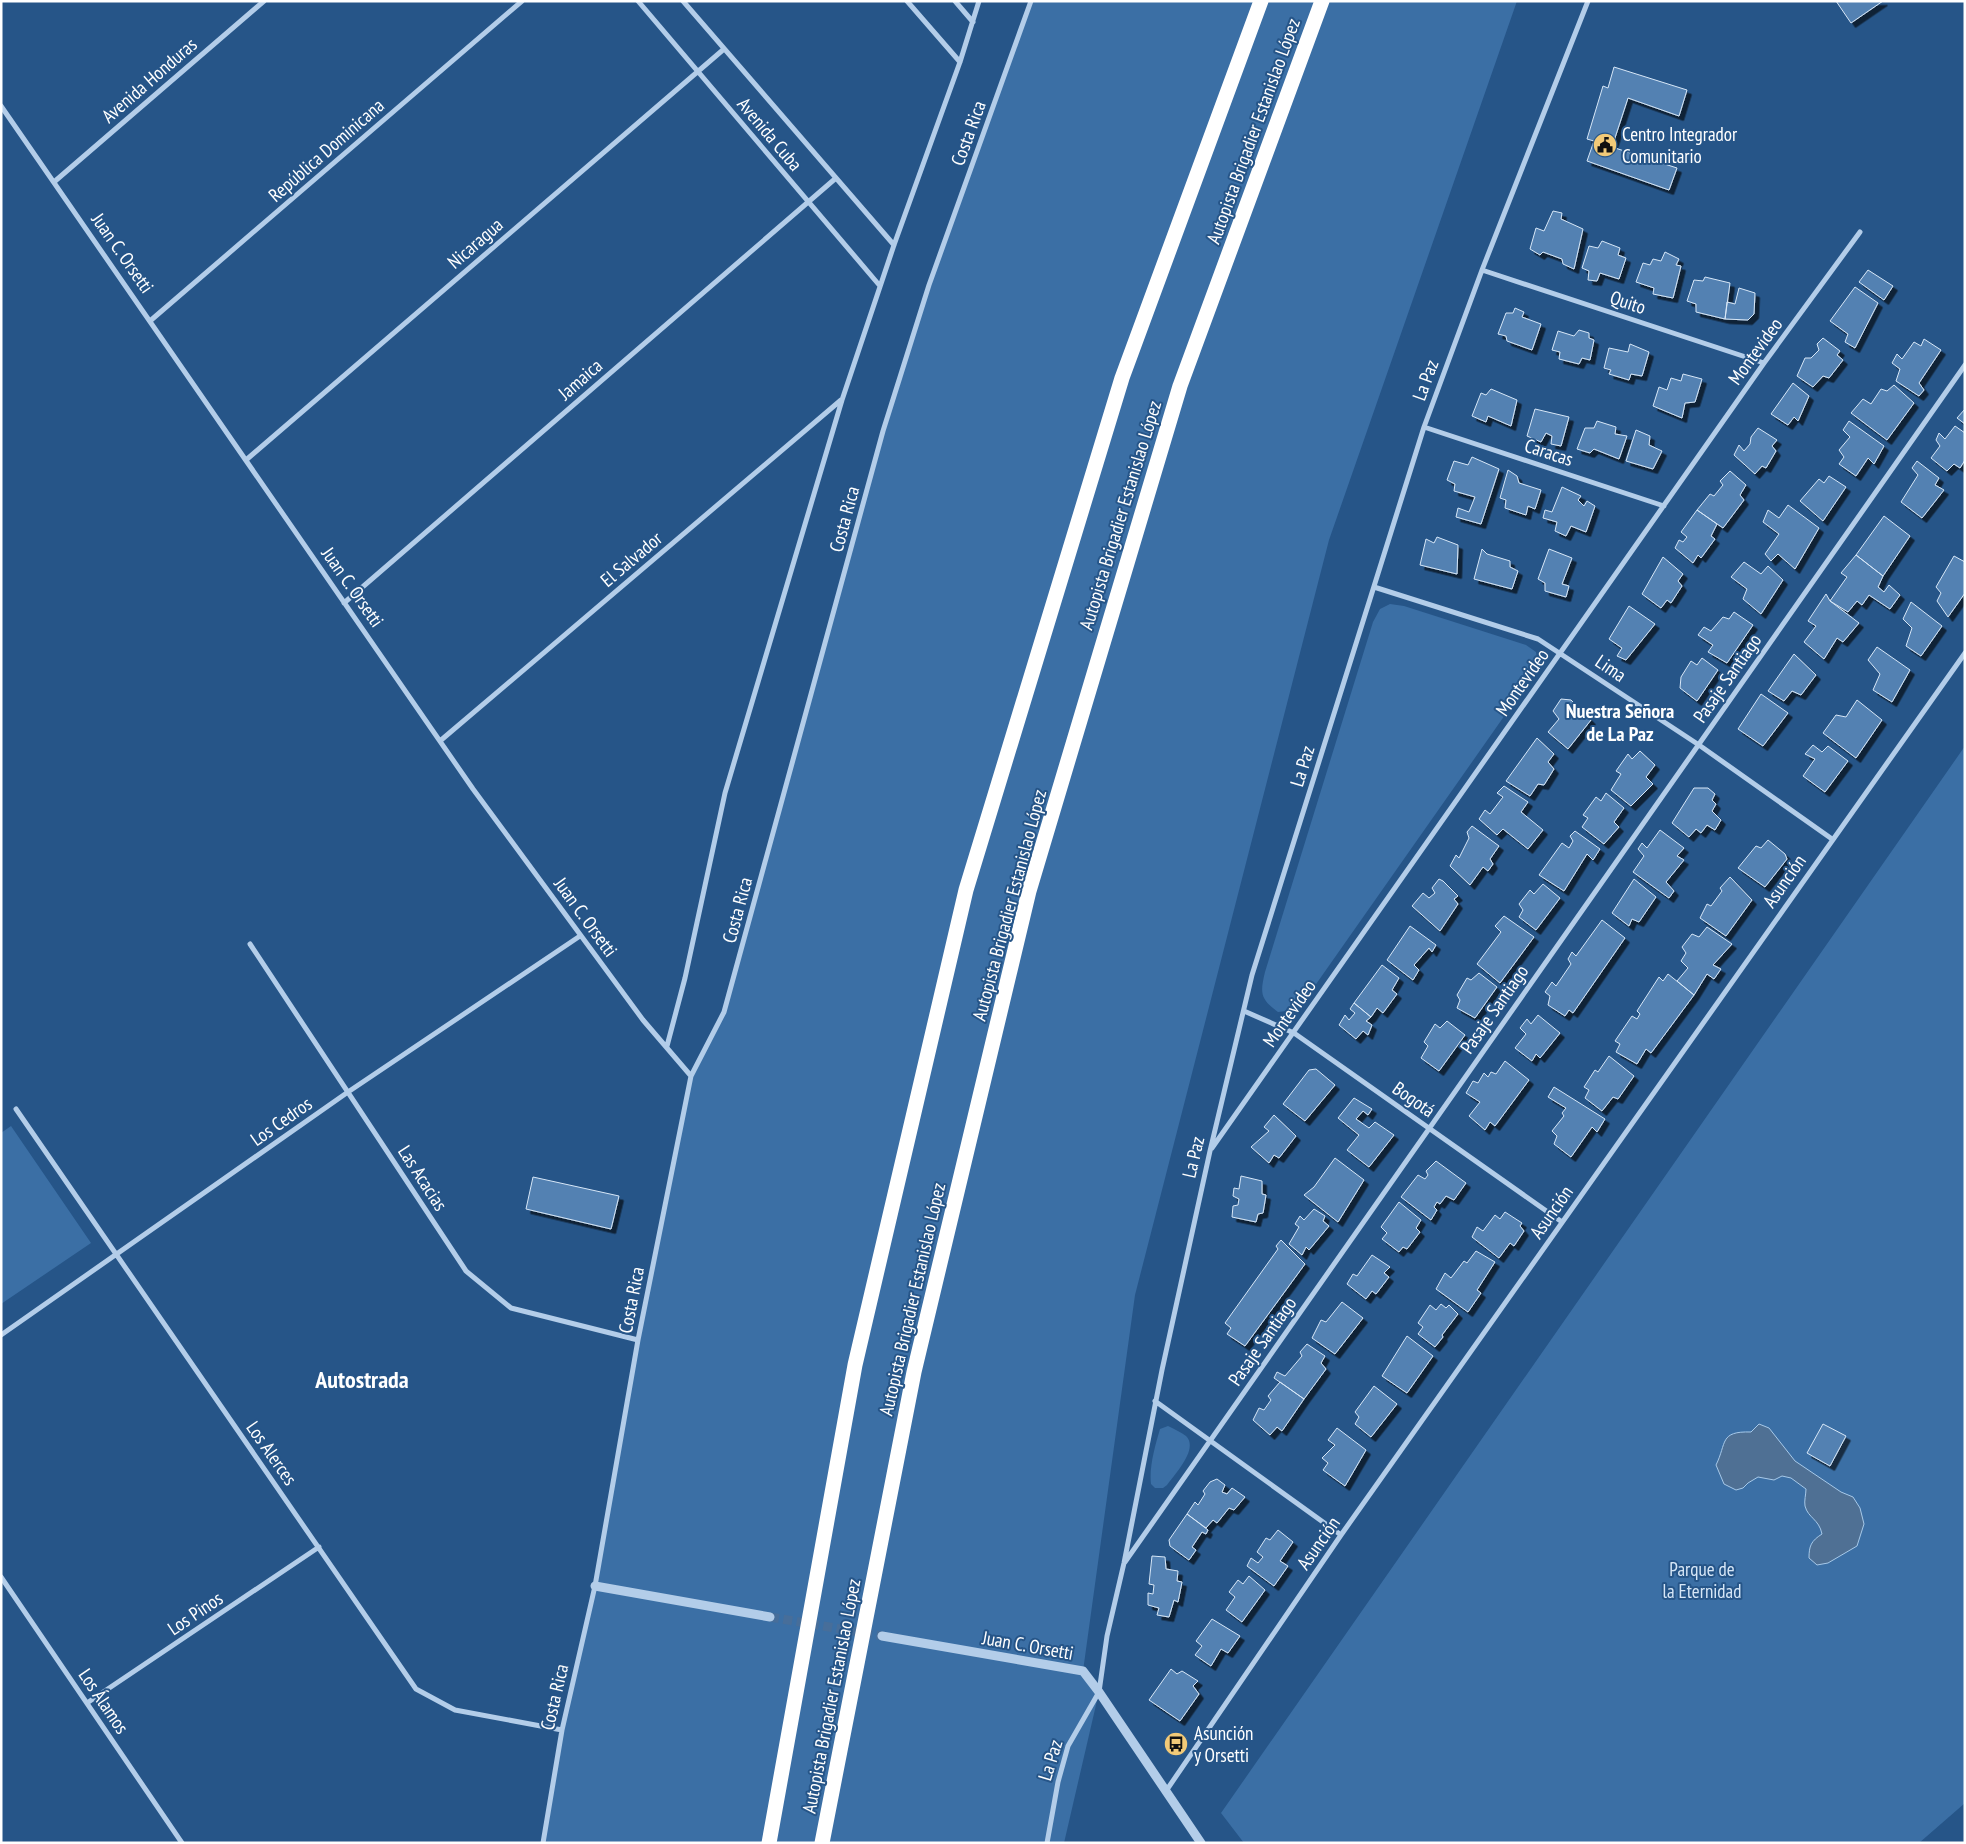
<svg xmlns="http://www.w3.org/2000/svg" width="1966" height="1844" font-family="'PT Sans Narrow',sans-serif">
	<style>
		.green { fill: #3b6fa5 }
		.water { fill: #4f7094; stroke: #a7c9e9 }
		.building { fill: #5381b2; stroke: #d7e7f7; filter: url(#shadow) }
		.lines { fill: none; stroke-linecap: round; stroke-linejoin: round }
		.tertiary-tunnel { stroke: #476e9a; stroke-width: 9; stroke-dasharray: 9 4.5; stroke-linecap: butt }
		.minor { stroke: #b3cde9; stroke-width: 5 }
		.tertiary { stroke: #b3cde9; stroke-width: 9 }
		.motorway { stroke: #fff; stroke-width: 15 }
		.labels { text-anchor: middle; stroke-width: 4; stroke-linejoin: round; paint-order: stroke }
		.street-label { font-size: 19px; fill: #fff; stroke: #265588 }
		.poi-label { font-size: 19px; fill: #fff; stroke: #265588; text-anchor: start }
		.park-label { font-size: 19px; fill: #d7e7f7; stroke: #265588 }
		.neighbourhood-label { font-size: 20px; font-weight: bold; fill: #fff; stroke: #265588 }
		.district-label { font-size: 24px; font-weight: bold; fill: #fff; stroke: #265588 }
	</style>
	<defs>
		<filter id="shadow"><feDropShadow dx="4.5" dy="4.5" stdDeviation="0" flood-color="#0009"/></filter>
	</defs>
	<rect width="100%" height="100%" fill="#265588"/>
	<!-- green -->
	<path class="green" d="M1031,1H1517L1329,540L1135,1295L1083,1671L1099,1692L1064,1843H543L562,1730L595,1586L638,1340L691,1076L724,1012L883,431L929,285Z
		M1390,604L1404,606L1526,645L1536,652L1538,665L1531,678L1307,997L1294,1010L1278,1012C1260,999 1260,993 1265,972L1373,622L1380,609Z
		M1965,746V1803L1919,1843H1244L1221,1813Z
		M11,1126L91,1243L1,1304V1133Z
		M1168,1426C1174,1429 1181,1432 1186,1436C1199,1449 1175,1474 1167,1485L1163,1488H1155L1151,1484C1149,1467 1155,1446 1160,1429Z"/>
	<!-- water -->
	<path class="water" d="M1759,1424L1769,1428L1795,1461L1841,1492L1853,1497L1860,1508L1864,1524L1857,1546L1828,1563L1817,1565L1809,1558C1809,1546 1811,1541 1822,1534C1819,1519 1808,1518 1805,1506C1804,1501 1806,1494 1806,1489L1791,1478L1782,1476L1774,1480L1758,1477L1748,1483L1743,1488L1736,1490L1724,1484L1716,1465C1727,1443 1719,1431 1751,1432Z"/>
	<!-- building -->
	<path class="building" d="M1836,1H1883L1851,23Z
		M1614,67L1687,90L1679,116L1628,98L1612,147L1677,168L1669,190L1587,161L1594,141L1587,139L1603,86L1608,88Z
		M1553,211L1562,213L1561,219L1583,229L1574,269L1563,264L1562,259L1543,252L1540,255L1530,249L1536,228L1544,231Z
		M1602,241L1620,248L1618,255L1626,258L1619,279L1600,273L1597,281L1588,280L1589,271L1582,268L1589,246L1598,248Z
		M1665,252L1679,259L1676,265L1681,266L1673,298L1653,294L1654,288L1636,282L1643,263L1650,265L1653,259L1661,261Z
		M1868,270L1893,286L1884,300L1859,282Z
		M1705,277L1730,283L1725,319L1696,312V304L1687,301L1694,280L1703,281Z
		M1855,287L1878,303L1855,348L1845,342L1848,334L1830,321Z
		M1739,288L1755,293L1754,314L1748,320L1725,319L1727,302L1735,304Z
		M1515,308L1524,312L1522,317L1541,324L1532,350L1507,341L1506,336L1498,334L1506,313H1513Z
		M1579,330L1589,333V338L1594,340L1590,360L1582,358L1579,364L1559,359L1560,352L1552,350L1558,331L1574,336Z
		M1823,338L1840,351L1837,355L1843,360L1829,378L1823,376L1813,387L1797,376L1805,358H1811L1819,350L1817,344Z
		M1924,339L1941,350L1919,383L1924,390L1919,396L1896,381L1900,369L1892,363L1897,354L1902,359L1914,342L1921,346Z
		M1630,344L1649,352L1642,376L1631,374L1629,380L1609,374L1611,370L1604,368L1609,348L1628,352Z
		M1683,374L1702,379L1695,402L1685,403L1682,418L1653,406L1659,387L1667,390L1671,378L1681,381Z
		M1793,383L1809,396L1798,421L1794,417L1788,425L1771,414Z
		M1894,385L1914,403L1887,440L1851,413L1863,399L1871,404L1881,389L1887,391Z
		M1491,389L1517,400L1511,426L1488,416L1486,422L1472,416L1481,393L1486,395Z
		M1535,409L1569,417L1561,446L1551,444L1552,436L1546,433L1541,442L1527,436Z
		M1965,409V424L1957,418Z
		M1597,421L1616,427L1615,434L1627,436L1619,459L1594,449L1590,453L1577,449L1585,428H1594Z
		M1849,421L1884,446L1874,464L1868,458L1856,476L1839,464L1844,457L1839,450L1850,437L1843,430Z
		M1955,426L1965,433V460L1960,468L1954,464L1947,471L1931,458L1940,446L1936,440L1939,433L1945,439Z
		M1758,428L1777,440L1772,446L1776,451L1766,468L1762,466L1755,474L1734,455L1739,445L1744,451L1750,444L1751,437Z
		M1636,430L1650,436L1649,445L1662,451L1653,469L1626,461Z
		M1472,457L1499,469L1481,524L1456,517L1458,508L1469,512L1475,497L1454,491L1455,484L1447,480L1454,461L1468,465Z
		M1917,461L1939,478L1935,485L1944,490L1922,518L1901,502L1918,475L1912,468Z
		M1508,470L1517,476L1519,483L1541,490L1535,509L1528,506L1526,515L1505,508L1506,500L1500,498Z
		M1730,471L1746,485L1740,495L1744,500L1723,528L1697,510L1710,494L1714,496L1723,485L1720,481Z
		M1829,476L1846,487L1823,521L1800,501L1819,479L1824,483Z
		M1562,487L1581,496L1578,500L1584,506L1587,501L1595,506L1586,532L1571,526L1566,536L1555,531L1557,522L1543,518L1545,510L1552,512Z
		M1788,505L1819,528L1795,569L1778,554L1771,561L1765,554L1779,534L1763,522L1768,510L1779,518Z
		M1697,510L1717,524L1711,536L1715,539L1701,558L1698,555L1693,563L1675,548L1679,540L1683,542L1687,537L1681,532Z
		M1884,516L1910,536L1883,576L1856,555Z
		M1437,537L1458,545L1457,574L1420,565L1426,539L1434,543Z
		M1482,549L1487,554L1510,561V567L1518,571L1512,589L1474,579Z
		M1549,549L1572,558L1562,584L1569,586L1566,597L1545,591V583L1538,579Z
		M1856,555L1883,576L1878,587L1884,592L1889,585L1900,595L1890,609L1869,595L1862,605L1857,601L1848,612L1830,601L1847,577L1841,573Z
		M1954,556L1965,562V593L1948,617L1937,601L1941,593L1936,587Z
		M1663,557L1683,574L1678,581L1682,586L1671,603L1667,600L1661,608L1642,594Z
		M1744,562L1761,574L1768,566L1783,580L1761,614L1743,599L1747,589L1731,577Z
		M1826,594L1830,601L1859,623L1843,642L1837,638L1824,659L1804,642L1816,626L1808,621Z
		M1911,602L1942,626L1921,656L1906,646L1912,628L1903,619Z
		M1629,606L1655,624L1626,660L1617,656L1622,648L1609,639Z
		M1734,612L1753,625L1727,663L1708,652L1713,645L1698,635L1704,627L1711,631L1723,617L1729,619Z
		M1877,647L1910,670L1892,702L1873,690L1880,674L1868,660Z
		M1794,654L1816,675L1801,695L1792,691L1784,701L1768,691Z
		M1702,658L1718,670L1697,701L1680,688L1681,677L1691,661L1697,665Z
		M1761,694L1788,713L1763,746L1738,729Z
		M1561,699L1571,700L1591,720L1568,749L1548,732L1559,719L1553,711Z
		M1857,700L1882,720L1856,758L1823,733L1836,715L1846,717Z
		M1537,738L1554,754L1548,762L1554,769L1544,785L1538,784L1530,796L1506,781Z
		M1813,745L1822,752L1828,746L1848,761L1825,792L1803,776L1815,759L1805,754Z
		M1640,751L1655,765L1646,777L1653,784L1631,806L1611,790L1621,774L1616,771L1628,754L1632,759Z
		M1504,786L1528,802L1521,812L1543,830L1528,849L1503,829L1497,835L1479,819L1485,810L1490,814L1503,797L1497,793Z
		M1694,788H1708L1715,794L1712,800L1716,804L1712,811L1721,820L1715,830L1707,825L1701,833L1696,829L1689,837L1672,823Z
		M1606,793L1624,808L1614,822L1619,827L1604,844L1582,827L1588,818L1583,815L1596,797L1601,801Z
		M1472,826L1499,846L1490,859L1493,864L1488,871L1483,867L1470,885L1450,866L1456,855L1459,858L1469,838L1467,832Z
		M1660,830L1684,848L1677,856L1684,860L1666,882L1674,891L1669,898L1633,872L1644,856L1638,849L1642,843L1647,848Z
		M1575,831L1600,849L1593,860L1587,854L1564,891L1539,875L1562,843L1569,848L1573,841L1570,836Z
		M1768,840L1785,854L1787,859L1765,887L1738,868L1756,846L1761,848Z
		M1730,877L1752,900L1726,936L1700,918L1707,904L1711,906L1722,891L1720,888Z
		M1439,879L1443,881L1458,896L1454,899L1458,904L1440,931L1412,906L1423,893L1429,898L1435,893L1432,888Z
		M1634,879L1656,897L1639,922L1632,919L1629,926L1612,913Z
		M1543,884L1560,898L1536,930L1519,917L1523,910L1519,904L1530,890L1534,894Z
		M1504,916L1534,937L1500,983L1477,964L1501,932L1495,926Z
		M1602,920L1625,938L1573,1013L1569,1010L1565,1016L1548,1005L1550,996L1545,992L1552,982L1556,986L1571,964L1568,959L1572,952L1576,956Z
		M1410,926L1436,945L1432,952L1429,948L1414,965L1419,970L1413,980L1387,960Z
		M1707,927L1732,944L1713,965L1721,969L1714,979L1707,974L1694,995L1677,981L1688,968L1681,961L1686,953L1682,947L1692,934L1699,937Z
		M1382,965L1399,978L1392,990L1397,994L1383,1013L1377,1008L1371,1017L1354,1003Z
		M1479,973L1497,987L1475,1018L1457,1008L1460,1000L1457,995L1467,978L1471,980Z
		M1668,974L1694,995L1651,1053L1646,1049L1637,1064L1616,1052L1620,1044L1615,1041L1632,1016L1637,1019L1640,1014L1637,1011L1659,977L1663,981Z
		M1354,1003L1371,1017L1366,1021L1372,1025L1368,1035L1363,1031L1356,1039L1339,1025L1345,1015L1349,1020L1355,1013L1350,1009Z
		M1538,1015L1560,1033L1540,1058L1536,1054L1532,1061L1515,1048L1526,1034L1520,1028L1527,1019L1531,1024Z
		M1447,1021L1465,1035L1439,1071L1421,1058L1428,1046L1424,1042L1435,1024L1440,1028Z
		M1609,1056L1634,1076L1618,1099L1613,1097L1602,1111L1585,1098L1589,1090L1584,1087L1595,1070L1598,1072Z
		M1505,1061L1529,1080L1495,1126L1490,1122L1485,1130L1469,1116L1480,1102L1466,1093L1473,1081L1478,1083L1484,1073L1488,1077L1491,1072L1496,1074Z
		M1316,1069L1335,1085L1305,1121L1283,1104L1309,1070Z
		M1554,1087L1605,1119L1597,1132L1592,1127L1571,1157L1554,1144L1557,1136L1552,1131L1564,1116L1562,1113L1566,1108L1548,1097Z
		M1354,1098L1372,1109L1368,1115L1363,1111L1356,1119L1369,1128L1375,1122L1394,1135L1369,1167L1347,1150L1359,1135L1338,1118Z
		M1274,1115L1296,1136L1279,1158L1274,1155L1269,1163L1251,1147L1269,1131L1264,1127Z
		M1335,1158L1364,1180L1338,1222L1304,1195L1314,1187Z
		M1436,1161L1466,1183L1454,1200L1446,1196L1440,1204L1437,1202L1434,1207L1437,1210L1431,1220L1401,1197L1418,1175L1425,1179L1428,1175L1426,1171Z
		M1241,1176L1262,1181V1194L1266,1195L1263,1213L1258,1214L1256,1222L1232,1217L1233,1206L1238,1205L1239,1199L1233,1196L1234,1188L1239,1189Z
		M533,1177L619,1196L611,1229L526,1209Z
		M1399,1202L1421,1220L1416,1228L1420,1232L1407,1249L1403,1247L1399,1252L1382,1239L1387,1233L1381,1227Z
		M1314,1209L1325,1216L1323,1221L1329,1226L1309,1250L1306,1247L1302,1255L1289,1244L1299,1227L1295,1224L1300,1216L1304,1220Z
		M1505,1212L1522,1223L1520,1226L1524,1231L1514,1246L1510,1243L1499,1258L1472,1237L1477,1227L1483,1231L1495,1215L1500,1219Z
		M1281,1240L1305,1264L1245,1346L1227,1334L1231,1328L1225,1323L1278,1249L1276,1246Z
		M1476,1251L1495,1262L1477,1290L1481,1293L1468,1312L1436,1289L1445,1273L1451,1278L1464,1261L1467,1263Z
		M1372,1255L1390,1267L1384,1273L1389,1277L1376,1294L1372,1291L1366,1299L1347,1284L1353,1274L1357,1276Z
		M1342,1302L1363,1318L1335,1354L1312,1338L1321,1320L1326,1322Z
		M1441,1304L1446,1308L1449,1305L1458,1314L1442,1335L1443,1337L1435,1347L1418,1334L1423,1327L1418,1323L1430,1305L1436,1310Z
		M1407,1336L1433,1356L1407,1393L1382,1376Z
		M1307,1344L1325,1356L1321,1363L1326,1369L1304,1399L1274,1378L1277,1372L1285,1376L1302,1356L1300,1352Z
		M1280,1382L1304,1399L1282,1431L1277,1427L1270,1435L1253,1420L1259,1408L1264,1410L1271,1400L1268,1396Z
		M1374,1386L1397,1404L1371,1437L1355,1424L1359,1417L1355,1412Z
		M1823,1424L1846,1436L1830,1466L1807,1453Z
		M1337,1428L1366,1450L1345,1486L1323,1470L1328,1463L1322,1458L1335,1445L1328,1440Z
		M1217,1479L1225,1485L1222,1492L1227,1494L1232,1488L1245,1497L1234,1510L1229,1508L1217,1523L1213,1520L1206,1528L1187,1514L1195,1502L1198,1505L1205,1494L1203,1491L1210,1482Z
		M1187,1514L1208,1530L1206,1534L1202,1532L1192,1547L1196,1550L1189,1560L1170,1546L1169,1540Z
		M1278,1530L1293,1542L1280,1561L1288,1566L1274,1586L1247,1566L1251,1558L1258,1563L1263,1557L1257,1552L1266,1538L1270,1540Z
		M1152,1556L1165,1557L1166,1569L1178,1571L1177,1581L1182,1582L1178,1602L1174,1600L1169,1617L1157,1615L1159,1608L1148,1605V1593L1153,1594L1154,1585L1149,1584Z
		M1249,1576L1265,1590L1242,1622L1226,1610L1235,1597L1229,1592L1238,1580L1243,1584Z
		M1212,1619L1240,1636L1228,1653L1221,1649L1211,1666L1195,1655L1202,1646L1196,1641Z
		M1171,1669L1177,1674L1182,1671L1198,1681L1193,1686L1199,1694L1180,1721L1149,1700Z"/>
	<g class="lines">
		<!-- tertiary-tunnel -->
		<path class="tertiary-tunnel" d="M770,1617L882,1636"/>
		<!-- minor -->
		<path class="minor" d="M638,1L880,286
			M683,1L894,245
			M907,1L960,62
			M955,1L973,22
			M1,106L473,789L643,1020L691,1076
			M54,182L264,1
			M1482,270L1764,363
			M150,321L522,1
			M1424,427L1664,506
			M246,460L724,49
			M1374,587L1538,639L1699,745L1832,839
			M344,603L836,178
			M440,741L841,400
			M250,944L466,1271L511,1308L638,1340
			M1244,1011L1294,1033L1562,1222
			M667,1046L685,978L725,793L842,400L894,245L960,62L979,1
			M16,1109L416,1689L455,1710L562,1730
			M1212,1148L1764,363L1860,232
			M1,1335L348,1092L580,936
			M1155,1401L1341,1535
			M1125,1562L1965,365
			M1,1577L182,1843
			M87,1703L319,1547
			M1166,1791L1341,1535L1965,653
			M543,1843L562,1730L595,1586L638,1340L691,1076L724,1012L883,431L929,285L1031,1
			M1047,1843L1058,1782L1068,1746L1099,1692L1107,1636L1124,1563L1162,1370L1210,1151L1252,975L1424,427L1482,270L1588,1"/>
		<!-- tertiary -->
		<path class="tertiary" d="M595,1586L770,1617
			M882,1636L1083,1671L1099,1692L1201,1843"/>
		<!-- motorway -->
		<path class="motorway" d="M769,1843L855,1365L966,890L1122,378L1261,1
			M822,1843L914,1372L1029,891L1180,386L1322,1"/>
	</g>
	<!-- icons -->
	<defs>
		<g id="civic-disc" transform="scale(1.25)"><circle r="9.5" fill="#f2ca78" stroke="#265588"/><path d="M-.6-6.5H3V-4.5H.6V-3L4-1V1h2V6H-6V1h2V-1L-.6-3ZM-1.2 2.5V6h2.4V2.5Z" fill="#111"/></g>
		<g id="bus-disc" transform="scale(1.25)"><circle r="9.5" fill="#f2ca78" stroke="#265588"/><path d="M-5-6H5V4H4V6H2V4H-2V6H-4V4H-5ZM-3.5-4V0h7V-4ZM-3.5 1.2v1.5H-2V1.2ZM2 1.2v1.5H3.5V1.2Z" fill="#111"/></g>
	</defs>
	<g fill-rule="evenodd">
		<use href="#civic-disc" x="1605" y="145"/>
		<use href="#bus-disc" x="1176" y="1744"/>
	</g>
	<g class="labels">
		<!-- street labels -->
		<g class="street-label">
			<text transform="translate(149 80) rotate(-41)" y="7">Avenida Honduras</text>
			<text transform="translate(1253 131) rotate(-70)" y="7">Autopista Brigadier Estanislao López</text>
			<text transform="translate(968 133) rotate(-70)" y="7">Costa Rica</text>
			<text transform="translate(770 134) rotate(50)" y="7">Avenida Cuba</text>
			<text transform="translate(326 150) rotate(-41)" y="7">República Dominicana</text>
			<text transform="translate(475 243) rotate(-41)" y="7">Nicaragua</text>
			<text transform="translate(123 253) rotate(55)" y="7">Juan C. Orsetti</text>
			<text transform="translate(1628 302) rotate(18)" y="7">Quito</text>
			<text transform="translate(1755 351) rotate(-54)" y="7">Montevideo</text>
			<text transform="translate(580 379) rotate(-41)" y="7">Jamaica</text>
			<text transform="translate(1425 380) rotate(-70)" y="7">La Paz</text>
			<text transform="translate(1549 452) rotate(18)" y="7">Caracas</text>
			<text transform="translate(1120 515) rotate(-73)" y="7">Autopista Brigadier Estanislao López</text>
			<text transform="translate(844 519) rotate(-75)" y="7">Costa Rica</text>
			<text transform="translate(631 559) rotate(-40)" y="7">El Salvador</text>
			<text transform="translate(353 587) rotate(55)" y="7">Juan C. Orsetti</text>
			<text transform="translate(1611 668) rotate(34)" y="7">Lima</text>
			<text transform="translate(1727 678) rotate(-55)" y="7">Pasaje Santiago</text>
			<text transform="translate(1522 682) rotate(-55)" y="7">Montevideo</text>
			<text transform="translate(1302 766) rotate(-73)" y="7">La Paz</text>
			<text transform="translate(1784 881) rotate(-55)" y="7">Asunción</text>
			<text transform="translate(1009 905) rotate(-75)" y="7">Autopista Brigadier Estanislao López</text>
			<text transform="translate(737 910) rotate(-75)" y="7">Costa Rica</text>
			<text transform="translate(586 917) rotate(54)" y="7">Juan C. Orsetti</text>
			<text transform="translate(1494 1009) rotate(-55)" y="7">Pasaje Santiago</text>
			<text transform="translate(1289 1013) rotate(-55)" y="7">Montevideo</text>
			<text transform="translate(1414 1099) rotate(35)" y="7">Bogotá</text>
			<text transform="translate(281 1121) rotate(-35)" y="7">Los Cedros</text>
			<text transform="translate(1193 1157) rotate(-77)" y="7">La Paz</text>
			<text transform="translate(423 1178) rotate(57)" y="7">Las Acacias</text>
			<text transform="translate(1551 1212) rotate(-55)" y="7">Asunción</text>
			<text transform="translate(912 1299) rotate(-77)" y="7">Autopista Brigadier Estanislao López</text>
			<text transform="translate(631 1300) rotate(-79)" y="7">Costa Rica</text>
			<text transform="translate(1262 1341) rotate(-55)" y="7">Pasaje Santiago</text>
			<text transform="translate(272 1453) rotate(55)" y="7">Los Alerces</text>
			<text transform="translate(1318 1543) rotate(-55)" y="7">Asunción</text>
			<text transform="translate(195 1613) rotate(-34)" y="7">Los Pinos</text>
			<text transform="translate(1028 1645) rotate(10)" y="7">Juan C. Orsetti</text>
			<text transform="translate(831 1696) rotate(-79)" y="7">Autopista Brigadier Estanislao López</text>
			<text transform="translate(554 1697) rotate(-77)" y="7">Costa Rica</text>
			<text transform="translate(104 1701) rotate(56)" y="7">Los Álamos</text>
			<text transform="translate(1050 1760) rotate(-73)" y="7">La Paz</text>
		</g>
		<!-- poi labels -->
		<g class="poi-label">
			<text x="1622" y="141">Centro Integrador<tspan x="1622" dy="22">Comunitario</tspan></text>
			<text x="1194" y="1740">Asunción<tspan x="1194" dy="22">y Orsetti</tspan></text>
		</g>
		<!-- park labels -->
		<g class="park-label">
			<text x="1702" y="1576">Parque de<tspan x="1702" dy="22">la Eternidad</tspan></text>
		</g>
		<!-- neighbourhood labels -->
		<g class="neighbourhood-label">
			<text x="1620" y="718">Nuestra Señora<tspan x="1620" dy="23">de La Paz</tspan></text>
		</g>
		<!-- district labels -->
		<g class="district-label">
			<text x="362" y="1388">Autostrada</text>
		</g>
	</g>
	<!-- border -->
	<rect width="1966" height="1844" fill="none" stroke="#ffffff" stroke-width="5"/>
</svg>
